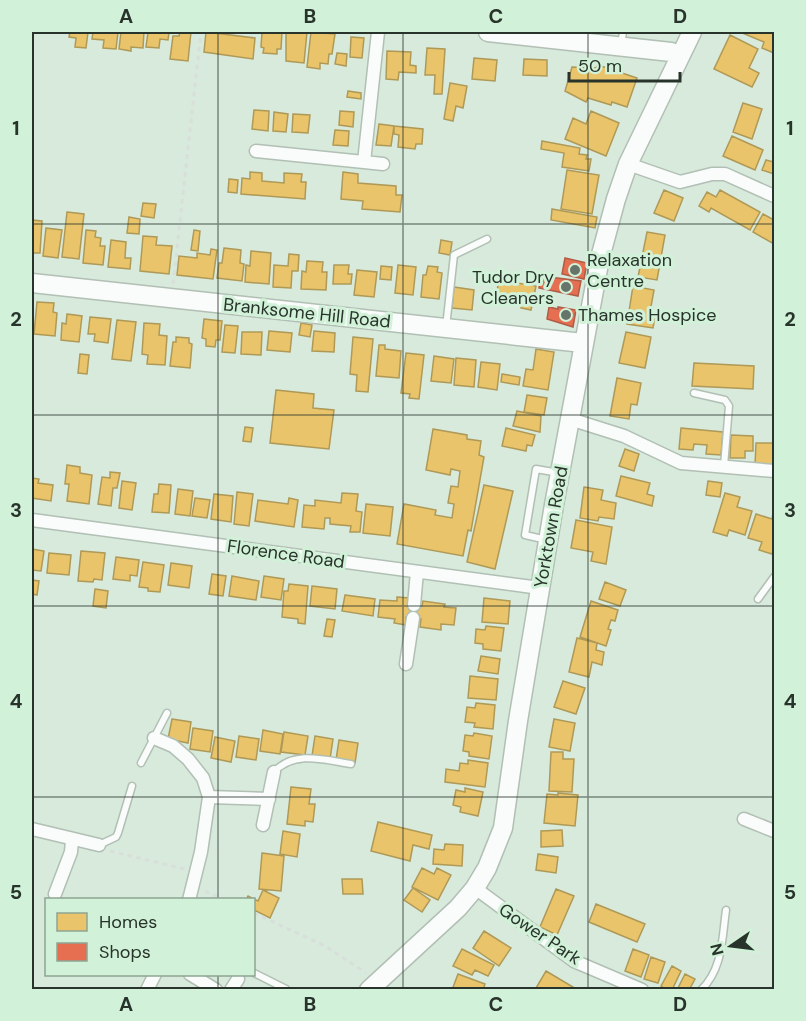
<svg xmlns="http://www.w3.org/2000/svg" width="806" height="1021" font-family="'DM Sans',sans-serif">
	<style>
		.homes { fill: #e9c46a; stroke: #af9957; stroke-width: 1.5 }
		.shops { fill: #e76f51; stroke: #ae5d46; stroke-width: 1.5 }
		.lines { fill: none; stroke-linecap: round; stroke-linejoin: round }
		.lane-casing { stroke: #b1bfb4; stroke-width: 9 }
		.street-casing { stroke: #b1bfb4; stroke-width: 15 }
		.secondary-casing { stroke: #b1bfb4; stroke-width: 21 }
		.path { stroke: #d8ded9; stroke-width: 3; stroke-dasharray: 4.5 4.5; stroke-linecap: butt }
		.lane { stroke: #f9fcfa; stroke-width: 6 }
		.street { stroke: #f9fcfa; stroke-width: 12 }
		.secondary { stroke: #f9fcfa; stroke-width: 18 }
		.grid { fill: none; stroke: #28342b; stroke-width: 1.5; stroke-opacity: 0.55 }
		.poi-dot { fill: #667469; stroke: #d1f1d8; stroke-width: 2 }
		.labels { text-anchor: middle; stroke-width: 6; stroke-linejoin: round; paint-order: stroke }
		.poi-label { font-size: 18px; fill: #28342b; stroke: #d1f1d8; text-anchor: start }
		.street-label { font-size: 18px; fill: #28342b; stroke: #d1f1d8 }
		.neatline { fill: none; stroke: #28342b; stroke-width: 2 }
		.grid-label { font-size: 20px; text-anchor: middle; font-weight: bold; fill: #28342b }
	</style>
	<rect width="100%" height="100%" fill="#d8eadc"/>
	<!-- homes -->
	<path class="homes" d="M70,32H88L86,48L75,47L76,38L69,37Z
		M93,32H118L116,49L103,48L104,40L92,39Z
		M121,32H144L143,48L131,47V51L119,49Z
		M148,32H169L168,40L160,39L159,48L146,47Z
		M180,32H191L188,61L170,59L173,36H179Z
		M206,32L255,38L253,59L204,52Z
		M262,32H282L281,49H277V54L263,53L264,48L261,47Z
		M286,32H307L304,63L286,61Z
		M311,32L335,34L332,54H329L328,64L320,63V69L307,67Z
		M740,32H774V53L762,48L764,42Z
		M730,35L758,49L749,68L759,73L752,87L714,69Z
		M351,37L364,38L362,58L350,57Z
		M427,48L445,49L442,94H434L435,75H425Z
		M387,51L411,52L410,65L416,66V73L399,72L398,80L386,79Z
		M337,53L347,54L346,66L335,64Z
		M474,58L497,60L495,81L472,79Z
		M524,59L547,60V76L523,75Z
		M598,65L637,78L627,107L612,102L611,105L588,98L586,102L565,91L572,67L596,68Z
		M450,83L467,86L463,108L456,106L453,121L444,119Z
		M348,91L361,93V99L347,97Z
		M743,103L762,109L752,139L733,132Z
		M254,110L269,111L268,131L252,129Z
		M340,111L354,112L353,127L339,125Z
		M591,111L619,123L606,156L565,139L573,118L586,124Z
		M274,112L288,114L286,132L273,131Z
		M293,114L310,115L308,133L292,132Z
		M379,124L394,126L391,146L376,145Z
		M394,126L423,129L422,144H416L415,149L398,147L399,135L394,134Z
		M335,130L349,131L348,146L333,145Z
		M732,136L763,150L755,170L723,156Z
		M542,141L580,148L579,154L587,155L586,159H591L589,171L562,167L564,153L541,149Z
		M766,160L774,162V174L762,170Z
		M567,170L599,175L592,214L561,209Z
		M250,172L262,173V181L284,183V173L302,174L301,182H306L305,199L241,194L242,178L250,179Z
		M343,172L358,174V183L396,186V195H402L400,212L362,209L363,201L341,199Z
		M229,179L238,180L237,193L228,192Z
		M664,190L683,198L674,221L654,213Z
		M720,190L760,212L750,230L711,208L709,212L699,206L707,192L716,197Z
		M143,203L156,204L154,218L141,216Z
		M552,209L597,217L595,228L551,220Z
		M67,212L84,214L79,259L62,257Z
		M763,214L774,220V244L753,232Z
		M129,217L140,219L139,234L127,233Z
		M32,220L42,221L40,253H32Z
		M46,228L62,230L58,258L43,256Z
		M86,230L96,231L95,237L101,238L100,246H105L103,265L83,263Z
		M194,230L200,231L198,251L191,250Z
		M647,232L665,235L657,280L638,277Z
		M143,236L157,237L156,245L172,246L169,274L140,271Z
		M111,240L126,242L125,258H131L130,269L108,267Z
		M441,240L452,242L450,255L439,253Z
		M224,248L241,250L240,263L244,264L242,281L217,278L219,263H222Z
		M211,249L217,250L213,279L177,275L179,256L197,258V253L210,255Z
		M251,251L271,253L269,284L245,282L246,265L250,266Z
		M289,254L299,255L298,271H292L291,288L273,287L274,265L288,266Z
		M307,261L323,262L322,272H327L326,290L301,289L302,271L306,272Z
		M334,265H349L348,274H352L351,284H333Z
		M398,265L416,267L413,295L395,293Z
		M381,266L392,267L391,280L380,279Z
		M428,266L438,267L437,272L442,273L439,299L421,297L423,275H426Z
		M357,270L377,272L374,297L354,295Z
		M499,280L536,286L531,310L521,308L522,300L496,296Z
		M633,286L654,290L650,312H656L653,328L627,324Z
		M454,287L474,290L472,310L452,308Z
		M37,302L54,303L53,312L57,313L55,336L34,334Z
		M67,314L82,316L79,342L61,340L62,323L66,324Z
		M90,317L111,319L108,343L94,341L95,334H88Z
		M204,319L222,321L220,340H216L215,347L206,346V339L202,338Z
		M117,320L136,322L131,361L112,359Z
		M144,323L160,324L159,335L167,336L165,365L147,364L148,355L142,354Z
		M301,323L312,325L310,337L299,335Z
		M225,325L238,326L235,353L222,352Z
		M269,331L292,333L290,352L267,350Z
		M314,331L335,333L334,352L312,351Z
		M242,332H262L261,355L241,354Z
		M626,332L651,337L645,368L619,363Z
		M176,337L189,338V343L192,344L190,368L170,366L173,342H176Z
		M353,337L373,339L368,392L356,391L357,375L350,374Z
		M379,345H385V349L401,351L399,378L376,376Z
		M536,349L554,352L548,390L523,386L526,369L533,370Z
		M406,353L424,355L419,399L409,398L410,394L401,393Z
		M80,354L89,355L87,374L78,373Z
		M434,356L454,359L451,383L431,381Z
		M456,358L476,360L474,387L454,385Z
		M481,362L500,364L497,390L478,387Z
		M694,363L754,366L753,389L692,386Z
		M502,374L520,377L519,385L501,382Z
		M617,378L641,383L637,405L631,404L629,419L610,416Z
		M276,390L314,394L313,408L334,410L329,449L270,443Z
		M527,395L547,398L544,415L524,412Z
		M517,411L541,416L540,432L513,426Z
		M245,427L253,428L251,442L243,441Z
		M506,428L535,435L532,446L527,445L526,451L502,446Z
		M681,428L723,432L721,455L706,454L707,445L694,444L693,450L679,449Z
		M433,429L467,435V439L481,441L479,455L484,457L471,531L468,530L463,556L397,544L404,504L436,510L435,515L452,518L454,504L448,503L451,486L458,487L460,471L451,469L450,475L426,470Z
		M731,435L753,436V451H745V458H730Z
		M756,443H774V465H755Z
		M625,449L639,454L634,471L619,466Z
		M67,465L80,467V473L92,475L89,504L67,501L69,484H65Z
		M110,472L120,473L117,488H113L111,506L98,504L102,477L110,478Z
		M621,476L650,483L647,494L654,496L652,506L616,496Z
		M32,478L39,479L38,483L53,485L51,501L32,498Z
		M122,481L136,483L132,510L119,508Z
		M708,481L722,483L720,497L706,495Z
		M159,484L171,485L169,513L152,512L154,494H158Z
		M484,485L513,491L495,569L467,562Z
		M584,487L603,490L601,500L616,503L614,519L599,517L598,521L580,518Z
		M178,489L193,491L190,516L175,514Z
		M237,492L253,494L249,526L234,524Z
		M342,493L358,494L356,511L362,512L360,532H350L351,526L330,524V518H325L324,529L302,527L304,505L315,506V500L341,503Z
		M725,493L740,497L737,507L752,511L745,535L729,530L727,536L713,532Z
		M214,494L233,496L231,522L211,519Z
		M195,498L210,500L207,518L192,516Z
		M289,498L298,500L294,527L255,521L258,500L288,504Z
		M366,504L393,507L390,536L363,533Z
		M773,513L774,548L772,554L759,550L762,542L748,538L756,514L772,519Z
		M576,520L612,527L606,564L591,561L593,552L571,548Z
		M32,549L44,551L41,571L32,570Z
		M81,551L105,553L102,580L94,579L93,582L78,581Z
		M49,553L71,555L69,575L47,573Z
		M116,557L139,560L137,576L130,575V581L113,579Z
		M143,562L164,565L160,592L148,591V588L139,587Z
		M171,563L192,566L189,588L168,585Z
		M212,574L226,576L223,596L209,594Z
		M232,576L259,581L256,600L229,596Z
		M264,576L284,579L281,600L261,597Z
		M32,580L39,581L37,595L32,594Z
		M605,582L626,590L620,606L599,599Z
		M289,584L308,586L305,624L298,623V619L282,617L284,591H288Z
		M312,586L337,589L335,609L310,606Z
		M95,589L108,591L106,608L93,606Z
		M345,595L375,599L373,616L342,611Z
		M397,597L409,598L408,605L422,606L423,601L445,604L444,607L456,608L454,625L441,624V630L420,627L421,619L406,617V625L394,623L395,619L378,617L380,600L397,601Z
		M484,598L510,601L508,624L482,622Z
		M591,601L618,610L615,621L611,620L608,629L611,630L606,646L580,637Z
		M327,619L335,620L332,637L324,636Z
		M486,626L504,628L501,651L483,649V644L475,643L476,629L485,630Z
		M577,638L597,643L596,650L604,652L602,665L592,662L589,677L569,672Z
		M481,656L500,659L498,674L478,671Z
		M470,676L498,679L496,700L468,698Z
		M563,681L585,688L576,714L554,707Z
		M476,703L495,705L493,729L474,727L475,723L465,722L467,707L475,708Z
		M172,719L191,722L188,743L168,739Z
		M554,719L575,723L570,751L549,747Z
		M193,728L213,731L210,752L190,749Z
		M263,730L283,734L280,754L260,751Z
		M284,732L308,736L305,755L281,752Z
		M474,733L492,736L489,759L469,756V752L463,751L465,735L473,736Z
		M239,736L259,739L256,760L236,757Z
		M315,736L333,739L330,759L312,756Z
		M215,737L235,741L231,762L211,758Z
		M339,740L358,743L355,763L336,760Z
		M551,752H563V759H574L572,792L549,791Z
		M468,760L488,763L485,787L445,782L446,769L459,771L460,763L468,764Z
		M291,787L311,789L309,804H315L313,822L305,821V826L287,824Z
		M465,788L483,792L478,816L460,812L461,807L453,805L456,790L465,792Z
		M558,793L578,795L575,826L544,823L547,794L558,795Z
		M378,822L432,835L429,849L413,845L410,861L371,851Z
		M562,830L563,846L541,847V831Z
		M283,831L300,834L297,857L280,854Z
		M445,844L463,845L462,866L433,864L434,849L444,850Z
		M262,853L284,856L281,891L259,889Z
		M538,854L558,857L556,873L536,870Z
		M422,868L434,874L437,868L451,875L438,900L412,887Z
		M342,879H362L363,894H343Z
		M413,888L430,900L422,912L404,900Z
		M556,889L574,896L557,935L540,927Z
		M263,890L279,898L270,918L254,910V900H246L248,896L258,901Z
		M596,904L645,924L637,942L589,922Z
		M484,931L511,948L499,966L473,948Z
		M462,949L494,965L488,976L475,970L472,975L453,966Z
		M633,949L649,955L641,977L625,971Z
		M651,957L665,962L658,983L644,979Z
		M672,966L681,971L672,990H667L661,986Z
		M546,971L578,990H539L536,988Z
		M458,974L485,984L483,990H452Z
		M685,974L695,979L689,990H677Z"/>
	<!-- shops -->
	<path class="shops" d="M565,258L587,263L584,279L562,274Z
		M541,276L581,281L578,296L539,288Z
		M549,307L558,309V307L576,310L573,327L547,319Z"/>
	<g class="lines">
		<!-- lane casing -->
		<g class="lane-casing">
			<path id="lane" d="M621,45L623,32
				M446,327L454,255L487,239
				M694,393L725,400L729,406L724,466
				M547,540L525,535L536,469L559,473
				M758,599L774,577
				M141,763L167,713
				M274,772C294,750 325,760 351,764
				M99,845L116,837L118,833L132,786
				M254,973L286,989
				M701,990C723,969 722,938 726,910"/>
		</g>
		<!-- street casing -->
		<g class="street-casing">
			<path id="street" d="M256,151L364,162L378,32
				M364,162L383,164
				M628,164L680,182L712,174H725L774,196
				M570,419L624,436L681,463L774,471
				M32,520L540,588
				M414,605L417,572
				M406,664L413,618
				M154,738L173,746L188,759L203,778L209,797L201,852L189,900
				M209,797L269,799
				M744,819L774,831
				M263,825L274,772
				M32,829L99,845
				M475,888L574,961L642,990
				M55,894L71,852L72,840
				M190,974L216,990
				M147,990L155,974
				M231,990L238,979"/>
		</g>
		<!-- secondary casing -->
		<g class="secondary-casing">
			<path id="secondary" d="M488,32L671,52L680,56
				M32,283L583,343
				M369,990L458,908L475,888L487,868L503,828L518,721L554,505L600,258L616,199L628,164L692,32"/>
		</g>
		<!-- path -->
		<path class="path" d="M173,284L201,32
			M110,851L185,869
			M205,891L225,900
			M254,913L325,946L366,973"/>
		<!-- lane -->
		<use href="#lane" class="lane"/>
		<!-- street -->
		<use href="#street" class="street"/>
		<!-- secondary -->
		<use href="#secondary" class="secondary"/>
	</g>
	<!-- grid -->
	<path class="grid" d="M218,32V900M403,32V990M588,32V990M32,224H774M32,415H774M32,606H774M32,797H774M218,974V990"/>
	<!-- markers -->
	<g class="poi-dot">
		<circle cx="575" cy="270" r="6"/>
		<circle cx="566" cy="287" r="6"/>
		<circle cx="566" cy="315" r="6"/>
	</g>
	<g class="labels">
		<!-- poi labels -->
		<g class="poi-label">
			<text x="587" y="266">Relaxation<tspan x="587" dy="21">Centre</tspan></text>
			<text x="554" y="283" text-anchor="end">Tudor Dry<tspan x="554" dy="21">Cleaners</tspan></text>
			<text x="578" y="321">Thames Hospice</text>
		</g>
		<!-- street labels -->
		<g class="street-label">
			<text transform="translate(307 313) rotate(6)" y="6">Branksome Hill Road</text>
			<text transform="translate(551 527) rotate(-80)" y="6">Yorktown Road</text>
			<text transform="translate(286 554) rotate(8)" y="6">Florence Road</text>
			<text transform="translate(540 934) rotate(34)" y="6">Gower Park</text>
		</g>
	</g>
	<!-- border -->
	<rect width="806" height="1021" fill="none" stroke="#d1f1d8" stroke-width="66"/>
	<!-- legend -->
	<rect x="45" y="898" width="210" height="78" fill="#d1f1d8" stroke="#8da593" stroke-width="1.5"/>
	<rect x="57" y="913" width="30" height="18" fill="#e9c46a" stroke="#8da593" stroke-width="1.5"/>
	<text x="99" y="928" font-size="18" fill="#28342b">Homes</text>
	<rect x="57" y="943" width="30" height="18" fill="#e76f51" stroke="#8da593" stroke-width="1.5"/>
	<text x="99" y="958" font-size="18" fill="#28342b">Shops</text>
	<!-- north arrow -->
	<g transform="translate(731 946) rotate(256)" stroke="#d1f1d8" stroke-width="4.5" paint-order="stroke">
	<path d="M0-4.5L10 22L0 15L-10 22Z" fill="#28342b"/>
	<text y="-9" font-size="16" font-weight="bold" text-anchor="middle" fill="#28342b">N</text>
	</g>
	<!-- scale -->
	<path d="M569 72v9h111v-9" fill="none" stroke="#28342b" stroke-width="3"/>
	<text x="578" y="72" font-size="18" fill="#28342b" stroke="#d1f1d8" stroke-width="4.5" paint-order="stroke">50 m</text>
	<rect x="33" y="33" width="740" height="955" class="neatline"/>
	<g class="grid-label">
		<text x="126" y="23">A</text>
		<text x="310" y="23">B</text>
		<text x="496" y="23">C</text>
		<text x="680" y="23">D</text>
		<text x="16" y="135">1</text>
		<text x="790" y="135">1</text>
		<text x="16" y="326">2</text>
		<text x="790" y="326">2</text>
		<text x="16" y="517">3</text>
		<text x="790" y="517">3</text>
		<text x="16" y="708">4</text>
		<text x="790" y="708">4</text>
		<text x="16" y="899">5</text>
		<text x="790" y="899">5</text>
		<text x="126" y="1011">A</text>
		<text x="310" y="1011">B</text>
		<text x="496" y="1011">C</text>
		<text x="680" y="1011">D</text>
	</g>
</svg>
